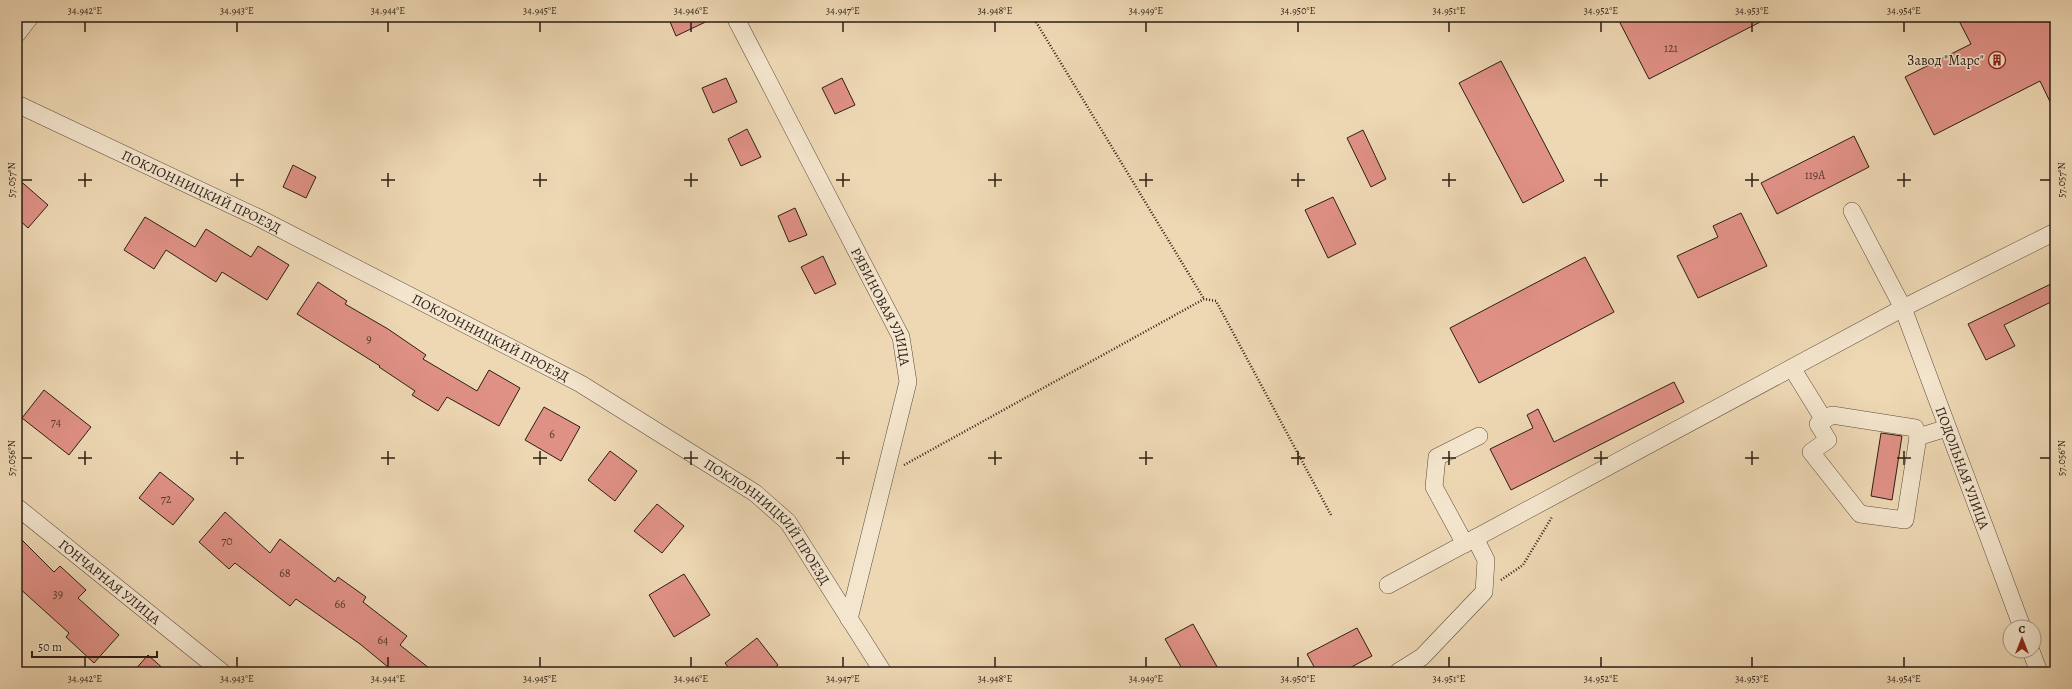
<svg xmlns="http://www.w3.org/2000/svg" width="2072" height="689" font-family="Alegreya,serif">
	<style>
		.building { fill: #e09186; stroke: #2b1e15 }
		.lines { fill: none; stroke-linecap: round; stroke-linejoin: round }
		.minor-casing { stroke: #5c4c3d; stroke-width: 18 }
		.path { stroke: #2b1e15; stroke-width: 2.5; stroke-dasharray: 1 2; stroke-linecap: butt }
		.minor { stroke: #f4e6ce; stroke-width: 17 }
		.ticks { fill: none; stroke: #2b1e15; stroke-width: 1.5 }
		.labels { text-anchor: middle; stroke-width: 3; stroke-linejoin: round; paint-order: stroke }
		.number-label { font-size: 12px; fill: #583b31 }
		.poi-label { font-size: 14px; fill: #2b1e15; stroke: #f4e6ce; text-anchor: end }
		.street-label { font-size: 14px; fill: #2b1e15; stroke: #f4e6ce }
		.neatline { fill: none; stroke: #2b1e15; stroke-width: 1.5 }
		.ticks-label { font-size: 10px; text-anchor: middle; fill: #2b1e15 }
	</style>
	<rect width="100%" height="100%" fill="#eed8b4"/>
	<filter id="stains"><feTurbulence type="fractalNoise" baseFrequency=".005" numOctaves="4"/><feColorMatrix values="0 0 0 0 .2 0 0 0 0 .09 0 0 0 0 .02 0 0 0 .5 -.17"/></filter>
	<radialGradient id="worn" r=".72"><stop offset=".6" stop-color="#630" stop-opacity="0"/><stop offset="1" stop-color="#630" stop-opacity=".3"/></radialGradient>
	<!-- building -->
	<path class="building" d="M668,17H716L676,36Z
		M1617,17H1770L1649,79Z
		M1957,17H2055V112L2040,81L1934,135L1905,77L1971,44Z
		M1501,61L1564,181L1523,203L1459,83Z
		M726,78L737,102L713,113L702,88Z
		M842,78L855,105L835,114L822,88Z
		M747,129L761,157L741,166L728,139Z
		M1363,130L1386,179L1371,187L1347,138Z
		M1854,136L1869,167L1777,214L1761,183Z
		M293,165L316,177L306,198L283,187Z
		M17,178L48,205L28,228L17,218Z
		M1333,197L1356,244L1328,258L1305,210Z
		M795,208L807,235L789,242L778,216Z
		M1741,213L1767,266L1698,298L1677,256L1718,237L1713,226Z
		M145,217L195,247L206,229L251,257L258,246L289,265L267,300L222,272L216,282L166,250L154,269L124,250Z
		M823,256L836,284L815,294L801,267Z
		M1585,257L1614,312L1479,383L1450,328Z
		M318,282L347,301L345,304L388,329L426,355L423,359L477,391L489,370L520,388L499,426L447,397L438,411L412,395L415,391L379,367L380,366L297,314Z
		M2055,282V300L2004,325L2015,346L1986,360L1968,324Z
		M1674,382L1684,402L1511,490L1490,449L1533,428L1527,415L1538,409L1554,442Z
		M44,390L91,427L69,455L22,418Z
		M544,407L580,427L561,461L525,440Z
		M1881,433L1902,436L1892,500L1871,496Z
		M610,451L637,471L615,501L588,480Z
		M160,472L194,499L173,525L139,498Z
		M657,504L684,526L662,553L634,531Z
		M225,512L270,553L280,539L335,582L338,577L366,597L363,602L407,636L400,645L434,672H394L360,644L296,599L290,606L235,563L229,569L199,542Z
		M17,535L54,572L60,566L86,590L78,598L119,635L94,663L66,637L69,633L17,586Z
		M684,574L710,615L674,637L649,595Z
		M1193,624L1220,672H1184L1165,639Z
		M1357,628L1372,656L1342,672H1317L1307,654Z
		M757,638L778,665L769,672H732L725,663Z
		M148,655L167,672H133Z"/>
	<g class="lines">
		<!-- minor casing -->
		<g class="minor-casing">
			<g id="minor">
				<path id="s1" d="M735,17L901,337L908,382L849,619"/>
				<path d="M17,34L30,17"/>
				<path id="s2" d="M17,104L259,218L581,384L755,493L788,522L883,672"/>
				<path id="s3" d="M1852,211L1903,308L2022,627"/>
				<path d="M1792,368L1824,420"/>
				<path d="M1832,415L1915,428L1918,437L1905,520L1860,514L1811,452L1828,440L1818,424Z"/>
				<path d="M1918,437L1947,428"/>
				<path id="s4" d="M17,507L222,672"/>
				<path d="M1465,544L1434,487L1437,457L1479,436"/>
				<path d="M1388,585L1903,308L2055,232"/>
				<path d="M2031,651L2039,672"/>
				<path d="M1398,672L1422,657L1484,592L1486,560L1475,538"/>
			</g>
		</g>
		<!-- path -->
		<path class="path" d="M1033,17L1204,299
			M904,465L1204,299L1216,301L1331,515
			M1501,580L1523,565L1552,517"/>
		<!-- minor -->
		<use href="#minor" class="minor"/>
	</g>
	<!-- ticks -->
	<path class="ticks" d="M85,22V32M237,22V32M388,22V32M540,22V32M691,22V32M843,22V32M995,22V32M1146,22V32M1298,22V32M1449,22V32M1601,22V32M1752,22V32M1904,22V32M85,173V187M237,173V187M388,173V187M540,173V187M691,173V187M843,173V187M995,173V187M1146,173V187M1298,173V187M1449,173V187M1601,173V187M1752,173V187M1904,173V187M22,180H32M78,180H92M230,180H244M381,180H395M533,180H547M684,180H698M836,180H850M988,180H1002M1139,180H1153M1291,180H1305M1442,180H1456M1594,180H1608M1745,180H1759M1897,180H1911M2040,180H2050M85,451V465M237,451V465M388,451V465M540,451V465M691,451V465M843,451V465M995,451V465M1146,451V465M1298,451V465M1449,451V465M1601,451V465M1752,451V465M1904,451V465M22,458H32M78,458H92M230,458H244M381,458H395M533,458H547M684,458H698M836,458H850M988,458H1002M1139,458H1153M1291,458H1305M1442,458H1456M1594,458H1608M1745,458H1759M1897,458H1911M2040,458H2050M85,657V667M237,657V667M388,657V667M540,657V667M691,657V667M843,657V667M995,657V667M1146,657V667M1298,657V667M1449,657V667M1601,657V667M1752,657V667M1904,657V667"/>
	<!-- icons -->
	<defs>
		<g id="building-ring" transform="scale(0.9)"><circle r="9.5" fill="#f4e6ce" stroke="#8f2418" stroke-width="1.5"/><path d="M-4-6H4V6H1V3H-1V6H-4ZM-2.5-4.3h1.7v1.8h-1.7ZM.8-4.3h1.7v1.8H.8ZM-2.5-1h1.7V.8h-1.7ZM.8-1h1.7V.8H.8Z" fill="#8f2418"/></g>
	</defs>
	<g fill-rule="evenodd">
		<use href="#building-ring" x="1997" y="60"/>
	</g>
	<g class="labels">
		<!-- number labels -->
		<g class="number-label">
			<text x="1671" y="52">121</text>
			<text x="1815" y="179">119А</text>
			<text x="369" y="343">9</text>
			<text x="56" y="426">74</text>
			<text x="552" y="438">6</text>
			<text x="166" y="503">72</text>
			<text x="227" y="545">70</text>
			<text x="285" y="577">68</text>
			<text x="58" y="598">39</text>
			<text x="340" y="608">66</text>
			<text x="383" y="644">64</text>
		</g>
		<!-- poi labels -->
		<g class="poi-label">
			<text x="1984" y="65">Завод "Марс"</text>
		</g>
		<!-- street labels -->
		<g class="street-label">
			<text dy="5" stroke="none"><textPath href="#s2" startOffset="204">ПОКЛОННИЦКИЙ ПРОЕЗД</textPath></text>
			<text dy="5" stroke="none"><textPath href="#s1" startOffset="325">РЯБИНОВАЯ УЛИЦА</textPath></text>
			<text dy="5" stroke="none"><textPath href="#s2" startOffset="528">ПОКЛОННИЦКИЙ ПРОЕЗД</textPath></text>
			<text dy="5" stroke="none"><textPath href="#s3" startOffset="280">ПОДОЛЬНАЯ УЛИЦА</textPath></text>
			<text dy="5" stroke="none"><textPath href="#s2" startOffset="864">ПОКЛОННИЦКИЙ ПРОЕЗД</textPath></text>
			<text dy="5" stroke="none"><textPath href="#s4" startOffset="119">ГОНЧАРНАЯ УЛИЦА</textPath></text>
		</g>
	</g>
	<!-- margin -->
	<rect width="2072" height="689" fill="none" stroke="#eed8b4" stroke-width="44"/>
	<!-- north arrow -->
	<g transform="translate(2022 639)"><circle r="19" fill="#f4e6ce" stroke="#a49684"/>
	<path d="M0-3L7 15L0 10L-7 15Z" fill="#8f2418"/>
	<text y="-6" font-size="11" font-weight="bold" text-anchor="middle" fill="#2b1e15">С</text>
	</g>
	<!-- scale -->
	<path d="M32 651v6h125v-6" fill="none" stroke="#2b1e15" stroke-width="2"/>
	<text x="38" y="651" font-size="12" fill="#2b1e15" stroke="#f4e6ce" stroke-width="3" paint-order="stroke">50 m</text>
	<rect x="22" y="22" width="2028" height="645" class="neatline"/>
	<g class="ticks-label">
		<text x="85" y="14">34.942°E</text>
		<text x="237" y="14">34.943°E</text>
		<text x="388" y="14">34.944°E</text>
		<text x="540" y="14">34.945°E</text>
		<text x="691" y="14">34.946°E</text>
		<text x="843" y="14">34.947°E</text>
		<text x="995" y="14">34.948°E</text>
		<text x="1146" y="14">34.949°E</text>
		<text x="1298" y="14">34.950°E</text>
		<text x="1449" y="14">34.951°E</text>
		<text x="1601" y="14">34.952°E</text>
		<text x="1752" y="14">34.953°E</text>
		<text x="1904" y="14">34.954°E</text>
		<text transform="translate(11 180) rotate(-90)" y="4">57.057°N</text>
		<text transform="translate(2061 180) rotate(-90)" y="4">57.057°N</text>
		<text transform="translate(11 458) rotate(-90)" y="4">57.056°N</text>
		<text transform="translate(2061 458) rotate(-90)" y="4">57.056°N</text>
		<text x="85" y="682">34.942°E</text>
		<text x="237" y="682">34.943°E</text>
		<text x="388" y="682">34.944°E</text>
		<text x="540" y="682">34.945°E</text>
		<text x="691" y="682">34.946°E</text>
		<text x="843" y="682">34.947°E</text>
		<text x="995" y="682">34.948°E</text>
		<text x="1146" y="682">34.949°E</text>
		<text x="1298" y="682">34.950°E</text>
		<text x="1449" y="682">34.951°E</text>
		<text x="1601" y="682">34.952°E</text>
		<text x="1752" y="682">34.953°E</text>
		<text x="1904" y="682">34.954°E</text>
	</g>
	<rect width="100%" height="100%" filter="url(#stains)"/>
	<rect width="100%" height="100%" fill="url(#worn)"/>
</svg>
